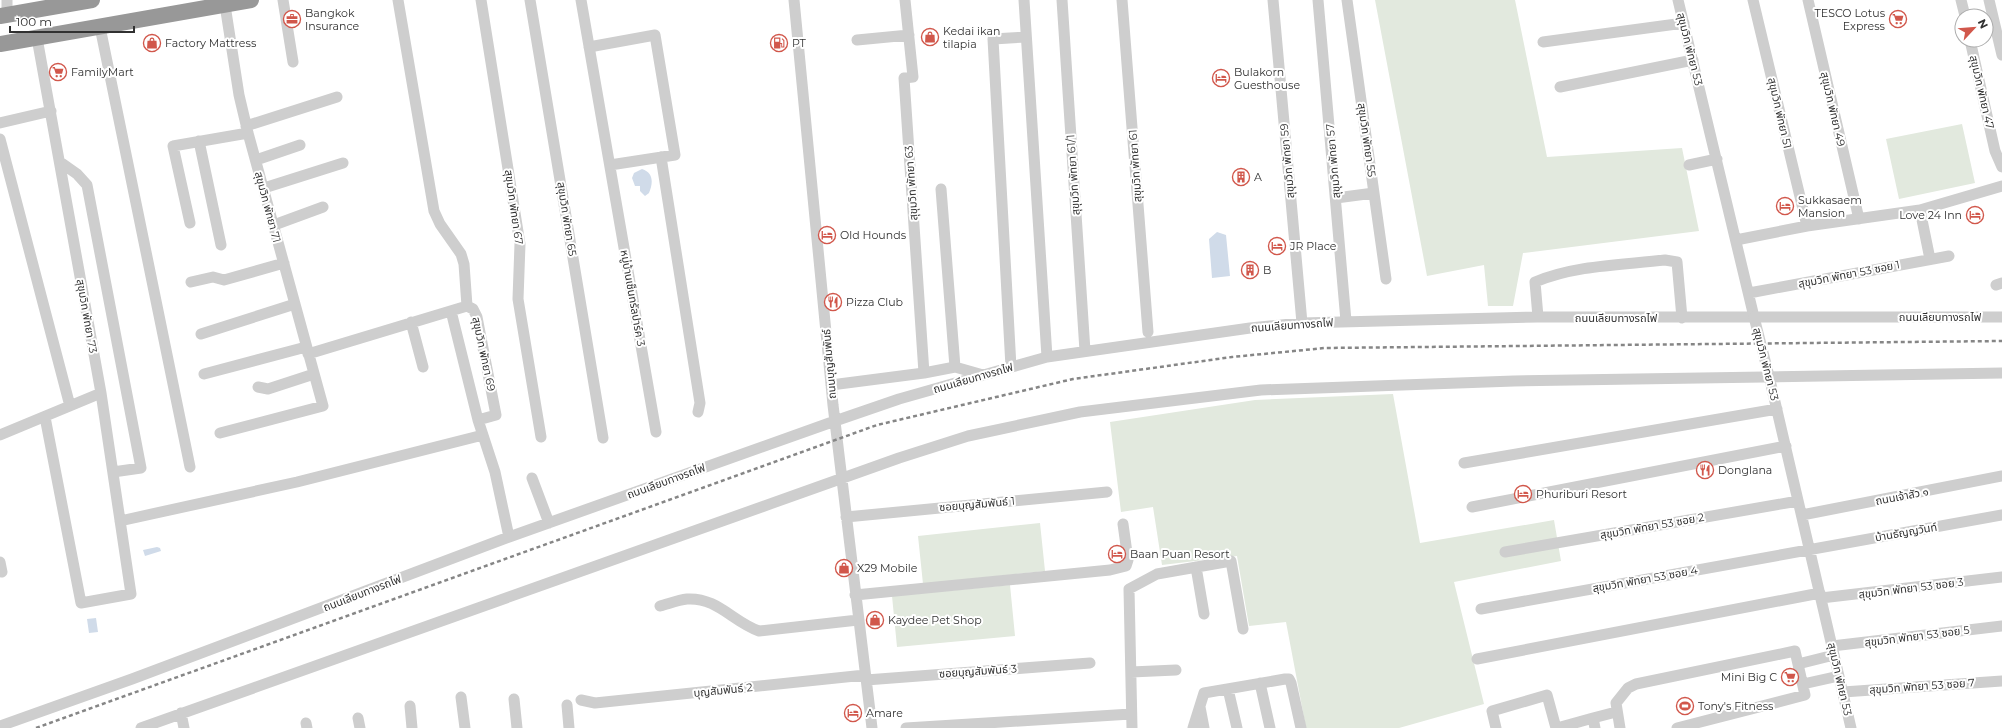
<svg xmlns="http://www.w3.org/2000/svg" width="2002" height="728" font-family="Montserrat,'Noto Sans Thai',sans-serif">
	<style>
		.green { fill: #e2e9de }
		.water { fill: #d0dbe9 }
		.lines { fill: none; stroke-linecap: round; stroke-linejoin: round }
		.minor { stroke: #cecece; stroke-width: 11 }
		.highway { stroke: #989898; stroke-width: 16 }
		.rail { stroke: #868686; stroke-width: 2.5; stroke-dasharray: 4 3; stroke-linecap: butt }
		.minor-bridge { stroke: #cecece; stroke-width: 11 }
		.labels { text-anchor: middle; stroke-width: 4; stroke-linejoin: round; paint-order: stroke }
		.poi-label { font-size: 11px; fill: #313131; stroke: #fff; text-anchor: start }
		.street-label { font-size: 11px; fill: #313131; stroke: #fff }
	</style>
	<rect width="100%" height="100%" fill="#fff"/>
	<!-- green -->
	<path class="green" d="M1375,0H1515L1547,157L1682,148L1699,231L1523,253L1513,306H1488L1484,265L1427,276Z
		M1962,124L1975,183L1899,199L1886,139Z
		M1393,394L1420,543L1554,520L1561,561L1454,582L1484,704L1399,728H1306L1286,622L1249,626L1237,556L1162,565L1153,507L1121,512L1110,422L1255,400Z
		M1040,523L1045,571L923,584L918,536Z
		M1010,585L1015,636L897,647L892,596Z"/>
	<!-- water -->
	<path class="water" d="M642,169C654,173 653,183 649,193L645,196L640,191V186H635L632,178L634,173Z
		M1217,232L1226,235L1230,276L1212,278L1209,239Z
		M157,547L160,548L161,551L145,556L143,550Z
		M96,618L98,632L89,633L87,619Z"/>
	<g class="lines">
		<!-- minor -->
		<path class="minor" d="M283,0L293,62
			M398,0L434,211L440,224L461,254L464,264L467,306
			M481,0L520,244L518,299L541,437
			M530,0L603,438
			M581,0L656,432
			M794,0L833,405L872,728
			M905,0L913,77L904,78L924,373
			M1024,0L1047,357
			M1062,0L1085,351
			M1122,0L1148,332
			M1273,0L1302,323
			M1318,0L1346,321
			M1347,0L1386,279
			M1678,0L1754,317
			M1753,0L1807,226
			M1808,0L1859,219
			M1961,0L1965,16
			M1989,0L2002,55
			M7,15V0
			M100,27L190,467
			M37,38L101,393L131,594L81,603L45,417
			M857,40L909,35
			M1970,40L1995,151L2002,167
			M1543,42L1684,23
			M589,47L655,35L675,155L610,165
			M1560,87L1693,60
			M0,123L51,111
			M246,126L337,97
			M0,139L70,406
			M199,141L221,245
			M661,157L700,403L698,412
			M256,160L300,145
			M60,162L77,174L87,185L141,468L113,472
			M1689,165L1717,159
			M264,188L343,163
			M941,189L955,367
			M1336,198L1374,193
			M1920,210L1930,259
			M190,223L173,146L248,133
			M274,225L323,207
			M1736,240L1807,226L1920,210L2002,186
			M191,282L213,277L224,280L284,263
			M1996,285L2002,283
			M1749,293L1949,256
			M467,306L473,309L477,317L496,415L478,420
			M451,311L478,420L495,472L509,537
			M1538,317L1535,282C1576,265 1622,265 1665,260L1677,262L1682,318
			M411,322L423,367
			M201,334L295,304
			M308,354L467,306
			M1011,367L993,39L1026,37
			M204,374L306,347
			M1769,376L1851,728
			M831,385L924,373L955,367L983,375
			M258,387L268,389L314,374
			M220,433L323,406L248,133L239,95L225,5
			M0,435L101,393
			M1464,463L1777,409
			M532,478L549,523
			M1472,507L1786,446
			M1802,515L2002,476
			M846,517L1107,492
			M120,521L297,482L483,435
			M1505,552L1798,501
			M0,562L2,572
			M1196,567L1204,614
			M855,595L1110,570L1126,566L1128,560L1123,524
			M1821,598L2002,577
			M660,606C668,604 678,600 687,599C717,597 733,622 759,631L858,620
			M1481,609L2002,515
			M1832,646L2002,626
			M1477,659L1820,593
			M1798,664L1834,655
			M1131,672L1176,670
			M866,680L1090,663
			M1260,683L1270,728
			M1803,684L1839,676
			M1228,689L1237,728
			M1843,692L2002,681
			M461,697L465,728
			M514,699L517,728
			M581,700L595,703L865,675
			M567,705L569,728
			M410,706L412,728
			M1200,707L1204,728
			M181,713L184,728
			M358,718L360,728
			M306,723L307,728
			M0,726L132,679L509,537L835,421L899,399L1047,357L1250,328L1302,323L1538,317H2002
			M141,728L899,458L968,436L1080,412L1261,390L1514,381L2002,373
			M906,728L1131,714
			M1132,728L1129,589L1157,574L1231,561L1243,629
			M1193,728L1204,693L1285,679H1289L1291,683L1301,728
			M1496,728L1492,711L1547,695L1556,728
			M1557,728L1593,718
			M1595,728L1593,718L1616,712
			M1620,728L1616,703L1628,688L1636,684L1795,651L1805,695L1677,728"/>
		<!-- highway -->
		<path class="highway" d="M0,16L92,0
			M0,44L251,0"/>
		<!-- rail -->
		<path class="rail" d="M36,728L877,425L1073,379L1232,357L1325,348L2002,341"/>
		<!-- minor-bridge -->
		<path class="minor-bridge" d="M1754,317L1769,376"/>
	</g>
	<!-- icons -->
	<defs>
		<g id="office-ring" transform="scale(0.9)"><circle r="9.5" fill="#fff" stroke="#d1574b" stroke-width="1.5"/><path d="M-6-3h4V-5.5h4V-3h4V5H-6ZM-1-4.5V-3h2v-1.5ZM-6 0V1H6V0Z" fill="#d1574b"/></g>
		<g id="supermarket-ring" transform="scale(0.9)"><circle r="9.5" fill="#fff" stroke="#d1574b" stroke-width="1.5"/><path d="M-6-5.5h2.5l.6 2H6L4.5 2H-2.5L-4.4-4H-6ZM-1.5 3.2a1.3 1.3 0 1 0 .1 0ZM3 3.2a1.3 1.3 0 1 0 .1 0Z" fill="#d1574b"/></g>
		<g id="shop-ring" transform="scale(0.9)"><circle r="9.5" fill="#fff" stroke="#d1574b" stroke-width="1.5"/><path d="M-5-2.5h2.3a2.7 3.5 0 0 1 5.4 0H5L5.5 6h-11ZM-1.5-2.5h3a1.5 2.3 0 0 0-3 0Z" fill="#d1574b"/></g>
		<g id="fuel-ring" transform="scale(0.9)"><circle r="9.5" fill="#fff" stroke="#d1574b" stroke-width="1.5"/><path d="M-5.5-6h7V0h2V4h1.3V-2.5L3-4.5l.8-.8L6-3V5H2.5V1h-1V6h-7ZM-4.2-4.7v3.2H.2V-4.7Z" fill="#d1574b"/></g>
		<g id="hotel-ring" transform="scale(0.9)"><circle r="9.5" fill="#fff" stroke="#d1574b" stroke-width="1.5"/><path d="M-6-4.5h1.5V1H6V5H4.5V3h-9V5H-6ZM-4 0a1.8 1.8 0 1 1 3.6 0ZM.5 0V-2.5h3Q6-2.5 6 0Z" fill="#d1574b"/></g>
		<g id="building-ring" transform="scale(0.9)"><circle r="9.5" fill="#fff" stroke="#d1574b" stroke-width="1.5"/><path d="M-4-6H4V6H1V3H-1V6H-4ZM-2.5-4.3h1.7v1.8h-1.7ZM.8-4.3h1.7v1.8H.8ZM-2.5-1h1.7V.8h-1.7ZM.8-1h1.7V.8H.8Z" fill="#d1574b"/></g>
		<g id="restaurant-ring" transform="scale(0.9)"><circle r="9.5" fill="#fff" stroke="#d1574b" stroke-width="1.5"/><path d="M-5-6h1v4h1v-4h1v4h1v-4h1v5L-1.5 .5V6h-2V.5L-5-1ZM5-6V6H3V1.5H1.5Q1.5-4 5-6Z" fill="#d1574b"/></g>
		<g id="stadium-ring" transform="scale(0.9)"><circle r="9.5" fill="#fff" stroke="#d1574b" stroke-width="1.5"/><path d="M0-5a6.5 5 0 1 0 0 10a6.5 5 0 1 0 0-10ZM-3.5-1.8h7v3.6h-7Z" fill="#d1574b"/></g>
	</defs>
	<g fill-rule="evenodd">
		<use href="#office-ring" x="292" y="19"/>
		<use href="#supermarket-ring" x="1898" y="19"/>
		<use href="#shop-ring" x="930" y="37"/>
		<use href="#shop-ring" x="152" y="43"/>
		<use href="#fuel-ring" x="779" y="43"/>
		<use href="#supermarket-ring" x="58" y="72"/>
		<use href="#hotel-ring" x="1221" y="78"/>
		<use href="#building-ring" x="1241" y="177"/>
		<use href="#hotel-ring" x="1785" y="206"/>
		<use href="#hotel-ring" x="1975" y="215"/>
		<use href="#hotel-ring" x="827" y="235"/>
		<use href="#hotel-ring" x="1277" y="246"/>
		<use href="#building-ring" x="1250" y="270"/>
		<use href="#restaurant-ring" x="833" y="302"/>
		<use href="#restaurant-ring" x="1705" y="470"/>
		<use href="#hotel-ring" x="1523" y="494"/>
		<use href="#hotel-ring" x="1117" y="554"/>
		<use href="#shop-ring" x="844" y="568"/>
		<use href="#shop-ring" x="875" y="620"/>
		<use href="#supermarket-ring" x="1790" y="677"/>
		<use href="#stadium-ring" x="1685" y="706"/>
		<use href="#hotel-ring" x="853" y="713"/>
	</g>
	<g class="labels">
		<!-- poi labels -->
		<g class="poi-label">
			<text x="305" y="17">Bangkok<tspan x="305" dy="13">Insurance</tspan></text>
			<text x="1885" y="17" text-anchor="end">TESCO Lotus<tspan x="1885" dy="13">Express</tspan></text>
			<text x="943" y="35">Kedai ikan<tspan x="943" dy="13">tilapia</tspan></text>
			<text x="165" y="47">Factory Mattress</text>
			<text x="792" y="47">PT</text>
			<text x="71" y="76">FamilyMart</text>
			<text x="1234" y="76">Bulakorn<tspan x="1234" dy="13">Guesthouse</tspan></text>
			<text x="1254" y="181">A</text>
			<text x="1798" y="204">Sukkasaem<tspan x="1798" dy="13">Mansion</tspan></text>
			<text x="1962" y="219" text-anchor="end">Love 24 Inn</text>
			<text x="840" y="239">Old Hounds</text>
			<text x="1290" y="250">JR Place</text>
			<text x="1263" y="274">B</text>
			<text x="846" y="306">Pizza Club</text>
			<text x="1718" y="474">Donglana</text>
			<text x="1536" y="498">Phuriburi Resort</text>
			<text x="1130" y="558">Baan Puan Resort</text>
			<text x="857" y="572">X29 Mobile</text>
			<text x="888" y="624">Kaydee Pet Shop</text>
			<text x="1777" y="681" text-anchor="end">Mini Big C</text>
			<text x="1698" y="710">Tony's Fitness</text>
			<text x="866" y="717">Amare</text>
		</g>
		<!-- street labels -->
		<g class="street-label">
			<text transform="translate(1690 49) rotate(76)" y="4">สุขุมวิท พัทยา 53</text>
			<text transform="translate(1982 92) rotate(77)" y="4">สุขุมวิท พัทยา 47</text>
			<text transform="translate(1833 109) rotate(77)" y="4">สุขุมวิท พัทยา 49</text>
			<text transform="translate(1780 113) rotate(77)" y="4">สุขุมวิท พัทยา 51</text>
			<text transform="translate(1367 140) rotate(82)" y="4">สุขุมวิท พัทยา 55</text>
			<text transform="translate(1287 161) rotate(-95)" y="4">สุขุมวิท พัทยา 59</text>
			<text transform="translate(1333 161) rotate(-95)" y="4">สุขุมวิท พัทยา 57</text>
			<text transform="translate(1135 166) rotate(-94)" y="4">สุขุมวิท พัทยา 61</text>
			<text transform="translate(1073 175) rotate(-94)" y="4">สุขุมวิท พัทยา 61/1</text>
			<text transform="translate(911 183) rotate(-94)" y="4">สุขุมวิท พัทยา 63</text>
			<text transform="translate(268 207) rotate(75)" y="4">สุขุมวิท พัทยา 71</text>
			<text transform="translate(514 207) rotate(82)" y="4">สุขุมวิท พัทยา 67</text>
			<text transform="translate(567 219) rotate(81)" y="4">สุขุมวิท พัทยา 65</text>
			<text transform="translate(1849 274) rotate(-11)" y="4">สุขุมวิท พัทยา 53 ซอย 1</text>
			<text transform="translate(633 298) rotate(80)" y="4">หมู่บ้านเซ็นทรัลปาร์ค 3</text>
			<text transform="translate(87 316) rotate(80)" y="4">สุขุมวิท พัทยา 73</text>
			<text x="1940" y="321">ถนนเลียบทางรถไฟ</text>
			<text x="1616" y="322">ถนนเลียบทางรถไฟ</text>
			<text transform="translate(1292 325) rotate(-4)" y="4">ถนนเลียบทางรถไฟ</text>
			<text transform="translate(484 354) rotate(78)" y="4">สุขุมวิท พัทยา 69</text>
			<text transform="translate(829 364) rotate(-95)" y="4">ถนนบุญสัมพันธ์</text>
			<text transform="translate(1766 364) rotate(76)" y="4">สุขุมวิท พัทยา 53</text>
			<text transform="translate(973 378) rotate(-16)" y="4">ถนนเลียบทางรถไฟ</text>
			<text transform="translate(666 481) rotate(-20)" y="4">ถนนเลียบทางรถไฟ</text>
			<text transform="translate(1902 496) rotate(-11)" y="4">ถนนเจ้าสัว ๑</text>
			<text transform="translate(977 504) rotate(-5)" y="4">ซอยบุญสัมพันธ์ 1</text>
			<text transform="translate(1652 526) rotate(-10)" y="4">สุขุมวิท พัทยา 53 ซอย 2</text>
			<text transform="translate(1906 532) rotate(-10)" y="4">บ้านธัญญวันท์</text>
			<text transform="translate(1645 579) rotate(-10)" y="4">สุขุมวิท พัทยา 53 ซอย 4</text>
			<text transform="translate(1911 588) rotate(-7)" y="4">สุขุมวิท พัทยา 53 ซอย 3</text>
			<text transform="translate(362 593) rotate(-21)" y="4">ถนนเลียบทางรถไฟ</text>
			<text transform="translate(1917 636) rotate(-7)" y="4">สุขุมวิท พัทยา 53 ซอย 5</text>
			<text transform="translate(978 671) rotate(-4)" y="4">ซอยบุญสัมพันธ์ 3</text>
			<text transform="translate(1840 679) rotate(77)" y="4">สุขุมวิท พัทยา 53</text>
			<text transform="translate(1922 686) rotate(-4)" y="4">สุขุมวิท พัทยา 53 ซอย 7</text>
			<text transform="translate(723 690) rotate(-6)" y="4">บุญสัมพันธ์ 2</text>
		</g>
	</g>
	<!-- north arrow -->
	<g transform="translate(1974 28) rotate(64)"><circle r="19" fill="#ffffff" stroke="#adadad"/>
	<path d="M0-3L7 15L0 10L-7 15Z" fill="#d1574b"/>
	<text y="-6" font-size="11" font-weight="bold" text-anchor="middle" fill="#313131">N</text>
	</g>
	<!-- scale -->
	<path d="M10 26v6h124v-6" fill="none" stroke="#313131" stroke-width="2"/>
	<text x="16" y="26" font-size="12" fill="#313131" stroke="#ffffff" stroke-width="3" paint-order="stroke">100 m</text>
</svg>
